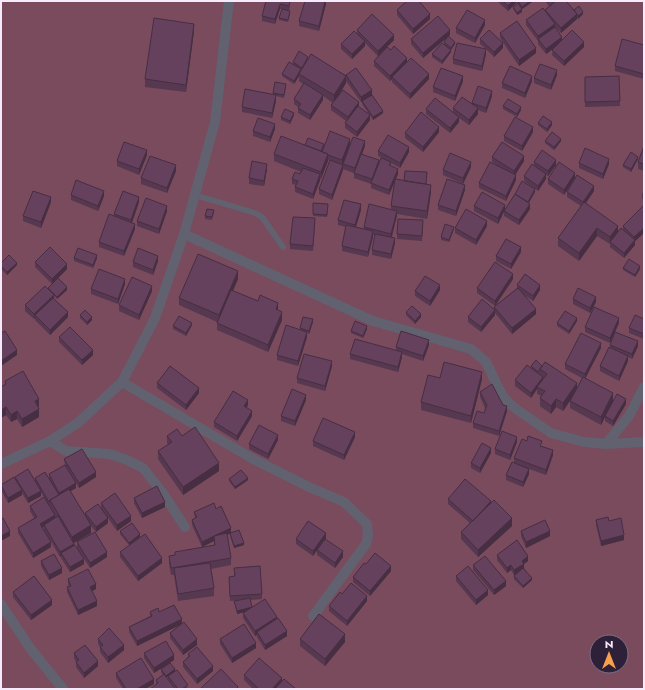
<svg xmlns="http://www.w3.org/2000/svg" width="645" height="690" font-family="Jost,sans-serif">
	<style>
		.forest { fill: #794b5d; fill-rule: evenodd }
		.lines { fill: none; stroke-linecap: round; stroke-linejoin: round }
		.service { stroke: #62616f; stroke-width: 6 }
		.minor { stroke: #62616f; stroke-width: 10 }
		.tertiary { stroke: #62616f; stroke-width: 10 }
		.wall { fill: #573851; fill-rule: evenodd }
		.shaded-wall { fill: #472e42 }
		.building { fill: #65415e; stroke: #472e42 }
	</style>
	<rect width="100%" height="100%" fill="#2f2039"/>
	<!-- forest -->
	<path class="forest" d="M1,1H644V689H1ZM597,642H621V666H597Z"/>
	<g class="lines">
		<!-- service -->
		<path class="service" d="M195,195L255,213L262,217L283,247"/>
		<!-- minor -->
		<path class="minor" d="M184,234L373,321L471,349L486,362L502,395L508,402L516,409L551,433L584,442L606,444L644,442
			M122,382L253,459L309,487L344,502L367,524L368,536L366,544L313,616
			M50,441L66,451L110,454L127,460L143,468L162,492L185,527
			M606,444L629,416L644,387
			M1,604L30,648L63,689"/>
		<!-- tertiary -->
		<path class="tertiary" d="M1,464L50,441L79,422L122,382L155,318L184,234L215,122L229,1"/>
	</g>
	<!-- wall -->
	<path class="wall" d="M266,1H288L290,7L289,11L290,14L288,22L279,20V18L282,9H280L275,24L262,21V16Z
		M326,1V4L319,31L299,26V21Z
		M497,1H532V2L522,9V12L517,15L513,9V7L518,3L517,1L508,11Z
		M545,1H566L574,10L583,14L578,19L577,18V19L561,33L555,26L562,40L584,47L564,66L552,55L553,49L546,54L538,44V41L526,25V20L545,11L549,6Z
		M397,10L430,19L413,34L397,15Z
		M485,25L475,43L456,33V28Z
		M357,30L394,40L387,47L407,62L429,79L410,99L392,82V79L390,81L374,66V61L378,56L365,43V46L352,59L341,49V44L357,33Z
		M194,31L186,92L145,87V79Z
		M500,33L536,53L519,66L500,38Z
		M450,35L423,58L411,44V39Z
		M480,39L503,48L494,57L486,49V54L482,71L453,64V59L486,49L480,44Z
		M444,42L455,44L451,50V52L442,64L432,57V54L444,45Z
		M644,45V79L615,71V66Z
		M308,58L346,75L372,95L383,113L373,120L370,115V120L357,137L345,128V123L346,121L331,110V105L333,103L323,96V100L310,120L298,113V107L294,104V99L303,84L299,81V76L294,84L282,76V74L293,63V62ZM346,81L361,102H362V104L369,114L359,107L338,97L346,83Z
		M557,75L551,90L534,83V78Z
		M619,76L620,106L585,107V77Z
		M463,81L455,101L433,92V87Z
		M532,81L525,98L502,88V83Z
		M286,87L284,98L276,96V101L272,118L242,112V107L273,95V93Z
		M492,96L486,113L478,110V114L469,125L459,118V122L450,133L426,114V109L453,112V108L472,104V103Z
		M503,106L521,110L517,117L503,109Z
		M294,115L290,124L281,120V117Z
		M538,123L552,125L547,132L538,125Z
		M275,129L270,142L253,136V131Z
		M439,132L423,152L405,138V133Z
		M533,132L522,151L504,141V136Z
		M545,141H561L554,150L545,143Z
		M644,142V171L638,169V162L644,146Z
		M350,144L365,146L362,154L379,164L384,159L378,156V151L409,152L400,168L391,163V166L398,174L395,179L427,184L431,192L427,219L397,214L392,237L395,243L391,259L372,255V250L375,235H373L368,257L342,251V246L346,227L338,225V220L361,210L356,227L364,229V227L391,210V206L395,180L389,195L371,188V184L354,178V173L343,169L332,200L319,194V189L330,161L328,160L313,199L295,192V187L296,185L292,184V179L300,174L301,172L274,161V154L305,145L324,146Z
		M147,155L139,175L117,166V161Z
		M492,157L524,161L516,174V180L506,201L479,188V183L497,165L492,162Z
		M638,159L631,172L623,167V165Z
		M534,162L556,165L548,176L546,175V179L538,191L524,181V176L534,166Z
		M579,163L609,164L603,179L579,168Z
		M471,167L463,184L443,175V170Z
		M267,169L264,186L249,184V178Z
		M176,171L167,193L141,184V178Z
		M575,178L564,195L548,184V179Z
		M465,190L456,216L438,210V205Z
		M594,191L586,203L618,231L623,230V226L644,205V233L635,241V245L624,258L610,247V244L597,236L579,261L558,246V238L581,206L567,197V192Z
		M644,191V200L642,199V194Z
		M535,192L529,203L530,209L519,225L504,216V211L498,224L474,211V206L505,209Z
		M71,195L104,196L98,211L71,200Z
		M51,202L41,228L23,221V216Z
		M139,202L132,223L135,229L124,256L99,247V242L114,216V214Z
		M313,203L328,204L327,217L313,216Z
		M167,211L159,234L137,226V221Z
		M214,212L212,220L205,219V216Z
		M398,219L423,225L422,241L397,239Z
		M315,224L313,251L290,249V244Z
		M487,226L476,245L455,233V228Z
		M454,229L449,242L441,240V237Z
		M644,242V249L643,248V243Z
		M521,252L511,269L496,261V256Z
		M74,258H97L93,268L74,261Z
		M158,261L153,275L133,267V262Z
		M35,262L67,269L52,284L35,267Z
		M1,263L17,265L7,275L1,269Z
		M623,268L640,269L635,277L623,270Z
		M238,279L233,291L278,310L282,320L268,352L217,330V322L179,305V298Z
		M513,279L495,306L477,293V288Z
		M125,284L118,304L91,294V289Z
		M517,285L540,290L533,301L524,295L536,314L512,334L495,313V315L481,332L468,322V317L494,309V307L517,288Z
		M48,288L67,290L57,299L54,296V299L68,317L50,335L35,320V318L34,319L25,311V305L48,289Z
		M440,290L430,306L415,296V291Z
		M152,291L139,320L119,311V305Z
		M573,299L596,302L590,313L573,304Z
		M406,312L421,317L415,324L406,315Z
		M80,315L92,320L87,325L80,318Z
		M644,319V339L629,333V328Z
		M577,321L569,334L557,326V323Z
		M313,322L309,334L307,333V337L298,366L277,360V355L300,329V328Z
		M619,323L610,343L585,332V327Z
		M192,325L186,336L173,329V326Z
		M367,329L363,338L351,333V331Z
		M59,337L93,355L82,365L59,342Z
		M429,345L423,361L402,354V357L398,372L350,359V354L396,350V347Z
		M610,345L638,346L632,359L628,357V361L619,381L600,371V366L610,347Z
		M601,348L585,378L613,401L626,404L613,426L605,421V417L601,425L570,408V401L563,411L556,407L551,414L540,406V398L541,396L537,394V389L531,398L515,386V380L531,368V366H542L577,388L582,378L565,369V364Z
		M332,366L325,391L297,383V378Z
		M440,378L482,379L471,423L421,410V402Z
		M5,381L39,406L38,407L39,417L22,427L17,419L11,422L6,415L1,418V387L5,385Z
		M157,383L199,393L186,410L157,388Z
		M480,392L507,411L499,436L473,428V423L484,413L485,408L480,397Z
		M306,400L295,426L281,421V416Z
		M248,405L246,408L252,416L237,441L214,427V422Z
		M167,436H182L219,471L183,495L158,459V451L168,445L167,443Z
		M355,437L344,460L313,446V441Z
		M278,440L268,459L249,449V444Z
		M517,442L510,460L495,454V449Z
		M542,446L553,455L546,475L529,469V474L523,487L506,480V475L514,463V458Z
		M491,453L480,473L471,468V463Z
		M64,459L96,477L79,488L76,483V488L70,491L85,516V513L101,508V503L131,521L117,531L108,518V523L96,532L91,526V533L74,543L84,564L70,572L61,558V556L60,557L44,530V527H42L51,547L33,558L18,533V528L34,518L30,511V506L44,497L41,493V496L28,503L22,493V495L8,503L1,490V485L15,479V477L35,481V478H49V474L65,465Z
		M229,479L248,480L235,489L229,481Z
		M134,498L165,507L142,518L134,503Z
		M448,499L491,504L512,526L478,557L461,539V532L470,523L448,504Z
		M216,509L231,533L244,545L234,548L230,536V534L227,535L231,558V565L211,569L214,588V596L178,601L174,575H171L169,563V556L175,555V552L214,546V541L202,547L192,525V520L195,518L194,512Z
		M596,520L609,521L624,540L601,546L596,525Z
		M120,531L140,537L129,545L120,534Z
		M521,531L550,536L526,548L521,536Z
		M326,538L325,539L343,557L335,568L317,555V550L313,556L296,544V539Z
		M77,542L107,557L90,568L77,548Z
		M120,552L162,563L138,581L120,557Z
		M497,555L528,561L524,564V568L532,580L523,588L514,579V576L517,573L514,575L511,570L507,573L497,560Z
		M41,561L62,573L49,580L41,566Z
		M366,564L391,571L370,596L353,582V577Z
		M473,565L506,586L494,595L473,570Z
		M234,568L262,594V599L250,600L252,607L277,619L287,636L265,650L257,637V635L255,636L243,618V613L244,612L237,614L234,601L238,600L230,601L229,577L234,576Z
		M456,576L488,595L476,605L456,581Z
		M68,579L96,589L92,591L97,606L78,615L67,592V587L69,586L68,584Z
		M13,592L52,605L31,620L13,597Z
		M367,601L347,626L329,611V606Z
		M150,612H159L182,624L137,646L129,632V627L150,616Z
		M170,633L197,645L183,655L170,638Z
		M98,639L124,650L108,663L100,652V647L98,644Z
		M220,639L256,648L232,663L220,644Z
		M300,639L345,642L325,666L300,646Z
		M74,653L98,666L84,678L76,667V662L74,658Z
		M144,653L174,660L154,673L144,658Z
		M188,654L213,671L197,684L183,667V662L188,657Z
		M161,669L175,671L188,688L186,689H176L168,679V676L156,684V680L163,675L161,672Z
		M116,673L154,684L145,689H123L116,678Z
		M244,675L282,682L296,689H253L244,680Z"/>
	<!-- shaded-wall -->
	<path class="shaded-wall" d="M325,1L326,4L319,31V26Z
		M513,1H518L508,11V6Z
		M530,1H532V2L522,9V7Z
		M280,4V9L275,24V19Z
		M522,9V12L517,15V13Z
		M583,12V14L578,19V16Z
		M430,14V19L413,34V29Z
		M577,14V19L561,33V28Z
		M485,20V25L475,43V38Z
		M194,24V31L186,92V85Z
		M555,24V29L538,39V41V36Z
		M450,30V35L423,58V53Z
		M394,35V40L378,56V51Z
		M562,37V42L546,54V49Z
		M365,41V46L352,59V54Z
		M455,42V44L451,50V52L442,64V61L451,50V48Z
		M584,42V47L564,66V61Z
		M503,43V48L494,57V52Z
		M536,48V53L519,66V60Z
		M486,49V54L482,71V66Z
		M407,58V63L392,77V79L390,81V76Z
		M557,70V75L551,90V85Z
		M299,74V76L294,84V81Z
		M429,74V79L410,99V94Z
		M346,76V83L334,103V95Z
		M463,76V81L455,101V96Z
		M532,76V81L525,98V93Z
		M372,90V95L361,102V97Z
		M492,91V96L486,113V108Z
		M276,95V101L272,118V113Z
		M323,95V100L310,120V115Z
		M359,102V107L348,123V117Z
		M521,107V110L517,117V114Z
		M478,108V114L469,125V120Z
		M383,111V113L373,120V117Z
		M294,113V115L290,124V121Z
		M370,115V120L357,137V132Z
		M459,117V122L450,133V128Z
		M552,122V125L547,132V129Z
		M275,124V129L270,142V137Z
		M439,127V132L423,152V147Z
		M533,127V132L522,151V146Z
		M350,139V144L342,166V160Z
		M561,139V141L554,150V147Z
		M365,141V146L355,173V168Z
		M409,147V152L400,168V163Z
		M147,150V155L139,175V169Z
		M328,154V161L321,179V172Z
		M524,156V161L514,176V171Z
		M638,157V159L631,172V169Z
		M609,159V164L603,179V174Z
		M379,160V165L372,184V179Z
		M556,160V165L548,176V171Z
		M471,162V167L463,184V178Z
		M267,164V169L264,186V181Z
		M176,165V171L167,193V188Z
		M343,165V170L332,200V195Z
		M398,169V174L389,195V190Z
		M575,173V178L564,195V190Z
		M320,174V180L313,199V194Z
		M546,174V179L538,191V186Z
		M516,175V180L506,201V196Z
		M431,185V192L427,219V211Z
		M465,185V190L456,216V211Z
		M594,186V191L583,207V202Z
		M535,189V192L528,204V202Z
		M104,191V196L98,211V206Z
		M51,197V202L41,228V222Z
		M139,197V202L131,225V220Z
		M361,204V210L355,230V225Z
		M530,204V209L519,225V220Z
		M505,205V210L498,224V218Z
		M167,206V211L159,234V229Z
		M397,211V216L391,239V234Z
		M487,221V226L476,245V240Z
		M135,224V229L124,256V251Z
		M618,226V233L610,242V237Z
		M454,227V229L449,242V240Z
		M597,228V236L579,261V253Z
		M644,228V233L635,241V245L624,258V253L634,241V237Z
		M373,231V237L368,257V252Z
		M395,238V243L391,259V254Z
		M521,247V252L511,269V264Z
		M97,255V258L93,268V265Z
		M158,256V261L153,275V270Z
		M17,263V265L7,275V272Z
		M67,264V269L52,284V279Z
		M640,266V269L635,277V275Z
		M238,271V279L219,322V315Z
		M513,274V279L495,306V301Z
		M125,279V284L118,304V299Z
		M440,285V290L430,306V301Z
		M540,285V290L533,301V296Z
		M152,286V291L139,320V315Z
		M67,287V290L57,299V297Z
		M54,295V300L35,315V318L34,319V314Z
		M596,297V302L590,313V308Z
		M278,303V311L276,309Z
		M536,309V314L512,334V328Z
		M495,310V315L481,332V327Z
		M68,312V317L50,335V330Z
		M282,312V320L268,352V345Z
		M421,314V317L415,324V321Z
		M92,317V320L87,325V322Z
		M577,318V321L569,334V331Z
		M619,318V323L610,343V338Z
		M313,319V322L309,334V331Z
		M192,323V325L186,336V333Z
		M367,326V329L363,338V336Z
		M307,332V337L298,366V361Z
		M429,340V345L423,361V356Z
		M638,341V346L632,359V354Z
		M601,343V348L585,379V374Z
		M17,350V355L1,366V361Z
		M93,350V355L82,365V360Z
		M402,352V357L398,372V367Z
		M628,356V361L619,381V376Z
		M332,361V366L325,391V386Z
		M482,372V379L471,423V416Z
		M543,377V382L537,387V389L531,398V393Z
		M577,383V390L563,411V403Z
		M199,388V393L186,410V405Z
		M613,393V401L601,425V417Z
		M306,395V400L295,426V421Z
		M39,399V406L35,409V401Z
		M556,399V407L551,414V406Z
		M626,399V404L613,426V421Z
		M248,400V405L244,412V406Z
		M507,406V411L499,436V431Z
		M6,407V415L1,418V410Z
		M39,409V417L22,427V419Z
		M17,411V419L11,422V415Z
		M252,411V416L237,441V436Z
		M355,432V437L344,460V455Z
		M278,435V440L268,459V454Z
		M517,437V442L510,460V455Z
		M491,448V453L480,473V468Z
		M553,450V455L546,475V470Z
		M219,463V471L183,495V487Z
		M529,469V474L523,487V482Z
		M96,472V477L79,488V483Z
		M248,478V480L235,489V487Z
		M76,483V488L59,498V493Z
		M22,490V495L8,503V498Z
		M41,491V496L28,503V498Z
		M491,501V506L473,521Z
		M165,502V507L142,518V513Z
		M55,515V520L44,525V527L40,529V524Z
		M131,516V521L117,531V525Z
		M108,518V523L96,532V527Z
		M512,518V526L478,557V550Z
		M91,525V533L72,544V537Z
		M231,528V533L214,541V536Z
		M10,531V536L1,541V536Z
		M550,531V536L526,548V542Z
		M326,533V538L313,556V551Z
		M140,534V537L129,545V543Z
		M624,535V540L601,546V541Z
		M214,536V541L202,547V542Z
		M51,542V547L33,558V553Z
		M244,543V545L234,548V546Z
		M74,544V549L61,553V556L60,557V552Z
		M343,551V557L335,568V563Z
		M107,552V557L90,568V563Z
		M528,556V561L524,564V569L514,575V570L522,561Z
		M162,558V563L138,581V576Z
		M84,559V564L70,572V567Z
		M511,565V570L507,573V568Z
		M391,566V571L370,596V591Z
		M62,568V573L49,580V575Z
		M532,578V580L523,588V586Z
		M506,581V586L494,595V590Z
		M96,584V589L90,592V587Z
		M488,590V595L476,605V600Z
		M367,596V601L347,626V621Z
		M52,600V605L31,620V615Z
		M97,601V606L78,615V610Z
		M252,607V610L237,614V611Z
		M277,617V622L257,632V635L255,636V631Z
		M182,619V624L137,646V641Z
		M287,631V636L265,650V645Z
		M345,634V642L325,666V659Z
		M197,639V645L183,655V650Z
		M256,643V648L232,663V658Z
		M124,645V650L108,663V657Z
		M174,655V660L154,673V668Z
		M98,661V666L84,678V673Z
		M213,666V671L197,684V679Z
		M175,669V672L166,678V676Z
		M282,678V683L276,689H272Z
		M154,679V684L145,689H137Z"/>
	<!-- building -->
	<path class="building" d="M266,1H288L290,2L289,6L280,4L275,19L262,16Z
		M305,1H325L319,26L299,21Z
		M407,1H419L430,14L413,29L397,10Z
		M503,1H513L508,6Z
		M518,1H530L522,7Z
		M556,1H566L577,14L561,28L545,10Z
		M518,3L522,9L517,13L513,7Z
		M579,6L583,12L578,16L574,10Z
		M543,8L555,24L538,36L526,20Z
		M282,9L290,11L288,20L279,18Z
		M467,10L485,20L475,38L456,28Z
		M372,14L394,35L378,51L357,30Z
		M438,16L450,30L423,53L411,39Z
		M154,18L194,24L186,85L145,79Z
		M517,21L536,48L519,60L500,33Z
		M555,27L562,37L546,49L538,39Z
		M489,30L503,43L494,52L480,39Z
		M572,30L584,42L564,61L552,50Z
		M354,31L365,41L352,54L341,44Z
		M448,36L455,42L451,48L444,42Z
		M622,39L644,45V74L615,66Z
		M442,43L451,50L442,61L432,54Z
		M457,43L486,49L482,66L453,59Z
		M394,46L407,58L390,76L374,61L387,47L391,50Z
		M299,51L308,57L302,68L293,62Z
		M311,54L346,76L334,95L299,74Z
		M411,58L429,74L410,94L392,77Z
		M289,62L301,69L294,81L282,74Z
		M540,64L557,70L551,85L534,78Z
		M510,66L532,76L525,93L502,83Z
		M356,68L372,90L361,97L346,75Z
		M441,68L463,76L455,96L433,87Z
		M619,76L620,101L585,102V77Z
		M275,82L286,84L284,95L273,93Z
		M304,83L323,95L310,115L298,108L301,104L294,99Z
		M478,86L492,91L486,108L472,103Z
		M245,89L276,95L272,113L242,107Z
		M343,90L359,102L348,117L331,105Z
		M372,95L383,111L373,117L362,101Z
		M462,97L478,108L469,120L453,108Z
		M435,98L459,117L450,128L426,109Z
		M508,99L521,107L517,114L503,106Z
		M358,106L370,115L357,132L345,123Z
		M285,109L294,113L290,121L281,117Z
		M421,112L439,127L423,147L405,133Z
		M543,116L552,122L547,129L538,123Z
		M515,117L533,127L522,146L504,136Z
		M258,118L275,124L270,137L253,131Z
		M330,131L350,139L342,160L328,155V154L322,152Z
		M552,132L561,139L554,147L545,141Z
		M388,135L409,147L400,163L378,151Z
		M281,136L328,154L321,172L274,154Z
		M353,137L365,141L355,168L343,164Z
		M308,138L324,144L321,151L305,145Z
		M124,142L147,150L139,169L117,161Z
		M502,142L524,156L514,171L492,157Z
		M644,146V164L638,162Z
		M585,148L609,159L603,174L579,163Z
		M542,150L556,160L548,171L534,162Z
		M631,152L638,157L631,169L623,165Z
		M450,153L471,162L463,178L443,170Z
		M361,154L379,160L372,179L354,173Z
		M150,156L176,165L167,188L141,178Z
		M381,158L391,162L389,165L398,169L389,190L371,183Z
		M330,160L343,165L332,195L319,189Z
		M252,161L267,164L264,181L249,178Z
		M490,162L516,175L506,196L479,183Z
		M559,162L575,173L564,190L548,179Z
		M532,164L546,174L538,186L524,176Z
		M303,168L320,174L313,194L295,187L298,181L292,179L295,172L300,174Z
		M405,171L427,172L426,184L404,181Z
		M577,175L594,186L583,202L567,192Z
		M395,179L431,185L427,211L391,206Z
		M447,179L465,185L456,211L438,205Z
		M76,180L104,191L98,206L71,195Z
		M522,181L535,189L528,202L515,194Z
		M33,191L51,197L41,222L23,216Z
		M123,191L139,197L131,220L114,214Z
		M482,192L505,205L498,218L474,206Z
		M515,194L530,204L519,220L504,211Z
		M146,198L167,206L159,229L137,221Z
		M344,200L361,204L355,225L338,220Z
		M584,202L618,226L610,237L597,228L579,253L558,238Z
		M313,203L328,204L327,215L313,214Z
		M369,204L397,211L391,234L364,227Z
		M644,205V228L634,237L623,226Z
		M207,209L214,210L212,217L205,216Z
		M466,209L487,221L476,240L455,228Z
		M109,214L135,224L124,251L99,242Z
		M293,217L315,218L313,246L290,244Z
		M398,219L423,220L422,236L397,234Z
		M445,224L454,227L449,240L441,237Z
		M346,225L373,231L368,252L342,246Z
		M621,228L635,240L624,253L610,242Z
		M375,234L395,238L391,254L372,250Z
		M506,239L521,247L511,264L496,256Z
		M50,247L67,264L52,279L35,262Z
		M78,248L97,255L93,265L74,258Z
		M138,248L158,256L153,270L133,262Z
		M198,254L238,271L219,315L179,298Z
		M9,255L17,263L7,272L1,266V263Z
		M629,259L640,266L635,275L623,268Z
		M495,262L513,274L495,301L477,288Z
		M99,269L125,279L118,299L91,289Z
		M525,274L540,285L533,296L517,285Z
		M425,276L440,285L430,301L415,291Z
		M132,277L152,286L139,315L119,305Z
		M58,278L67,287L57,297L48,288Z
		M45,286L54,295L34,314L25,305Z
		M518,288L536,309L512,328L494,307Z
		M578,288L596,297L590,308L573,299Z
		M231,290L258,301L260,295L278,303L276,309L282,312L268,345L217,323Z
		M53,298L68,312L50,330L35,315Z
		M482,299L495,310L481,327L468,317Z
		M412,306L421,314L415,321L406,312Z
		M594,307L619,318L610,338L585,327Z
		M85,310L92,317L87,322L80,315Z
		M565,311L577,318L569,331L557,323Z
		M635,315L644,319V334L629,328Z
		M179,316L192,323L186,333L173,326Z
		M303,317L313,319L309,331L300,328Z
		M355,321L367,326L363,336L351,331Z
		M286,325L307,332L298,361L277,355Z
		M70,327L93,350L82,360L59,337Z
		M5,331L17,350L1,361V333Z
		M401,331L429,340L423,356L396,347Z
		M615,332L638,341L632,354L610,345Z
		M581,333L601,343L585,374L565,364Z
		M355,339L402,352L398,367L350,354Z
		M609,347L628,356L619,376L600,366Z
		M304,354L332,361L325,386L297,378Z
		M536,360L542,366L538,372L531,366Z
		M444,362L482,372L471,416L421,402L428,375L440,378Z
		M545,362L577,383L563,403L556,399L551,406L540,398L545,391L537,387L547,374L540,369Z
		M527,365L543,377L531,393L515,380Z
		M170,366L199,388L186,405L157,383Z
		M23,371L39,399L35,401L39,409L22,419L17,411L11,415L6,407L1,410V387L6,384L5,381Z
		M583,377L613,393L601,417L570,401Z
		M492,384L503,405L507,406L499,431L473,423L477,411L484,413L487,405L480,392Z
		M292,389L306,395L295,421L281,416Z
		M233,391L248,400L244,406L252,411L237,436L214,422Z
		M617,394L626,399L613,421L605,416Z
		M323,418L355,432L344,455L313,441Z
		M259,425L278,435L268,454L249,444Z
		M195,427L219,463L183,487L158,451L172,442L167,436L177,429L182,436Z
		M502,431L517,437L510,455L495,449Z
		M528,436L542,441L540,446L553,450L546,470L514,458L522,439L527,441Z
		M482,443L491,448L480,468L471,463Z
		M82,449L96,472L79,483L64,459Z
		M512,462L529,469L523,482L506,475Z
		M65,465L76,483L59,493L49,474Z
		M28,469L41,491L28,498L15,477Z
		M241,470L248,478L235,487L229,479Z
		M45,472L59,495L50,500L49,502L35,478Z
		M14,477L22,490L8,498L1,485Z
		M465,479L491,501L473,521L448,499Z
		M157,486L165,502L142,513L134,498Z
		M69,489L91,525L72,537L50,500Z
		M115,493L131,516L117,525L101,503Z
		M44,497L55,515L40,524L51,542L33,553L18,528L37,517L30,506Z
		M494,500L512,518L478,550L461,532Z
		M214,503L216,509L221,506L231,528L216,535L202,542L192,520L197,517L194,512Z
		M98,504L108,518L96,527L85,513Z
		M58,516L74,544L60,552L44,525Z
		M608,517L609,521L621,518L624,535L601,541L596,520Z
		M3,518L10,531L1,536V519Z
		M545,520L550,531L526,542L521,531Z
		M308,521L326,533L313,551L296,539Z
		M132,523L140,534L129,543L120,531Z
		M239,530L244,543L234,546L230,533Z
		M95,532L107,552L90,563L77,542Z
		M227,533L231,558L171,568L169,556L175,555V552L215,545L214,536Z
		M145,534L162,558L138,576L120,552Z
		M325,539L343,551L335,563L317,550Z
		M517,540L528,556L522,561L524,564L514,570L511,565L507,568L497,555Z
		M75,545L84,559L70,567L61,553Z
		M375,553L391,566L370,591L353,577L364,563L366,564Z
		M54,554L62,568L49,575L41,561Z
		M485,556L506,581L494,590L473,565Z
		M210,563L214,588L178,594L174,568Z
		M260,566L262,594L230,596L229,577L235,576L234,568Z
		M468,566L488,590L476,600L456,576Z
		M523,568L532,578L523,586L514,576Z
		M88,569L96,584L90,587L97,601L78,610L67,587L71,586L68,579Z
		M34,576L52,600L31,615L13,592Z
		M351,583L367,596L347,621L329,606L340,592L342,594Z
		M250,598L252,607L237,611L234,601Z
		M265,599L277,617L255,631L243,613Z
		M174,605L182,619L137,641L129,627L152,616L150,612L158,608L159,612Z
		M319,614L345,634L325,659L300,639Z
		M278,618L287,631L265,645L257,632Z
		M184,622L197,639L183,650L170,633Z
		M244,624L256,643L232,658L220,639Z
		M109,628L124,645L108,657L100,647L103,645L98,639Z
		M166,641L174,655L154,668L144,653Z
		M85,645L98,661L84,673L76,662L79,660L74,653Z
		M197,647L213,666L197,679L183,662L190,656L188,654Z
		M141,658L154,679L137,689H126L116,673Z
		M259,658L282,678L272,689H259L244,675Z
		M170,663L175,669L166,676L161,669Z
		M221,669L238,687L236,689H200Z
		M177,670L188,685L182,689H178L168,676Z
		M164,674L175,689H150L158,683L156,680Z
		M284,679L296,689H275Z"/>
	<!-- border -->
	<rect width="645" height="690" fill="none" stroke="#f5ebfc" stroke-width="4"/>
	<!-- north arrow -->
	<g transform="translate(609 654)"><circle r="19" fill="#2f2039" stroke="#7e7187"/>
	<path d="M0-3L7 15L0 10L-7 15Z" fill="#f8a04b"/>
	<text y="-6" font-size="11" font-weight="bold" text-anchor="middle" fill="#f5ebfc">N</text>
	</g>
</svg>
